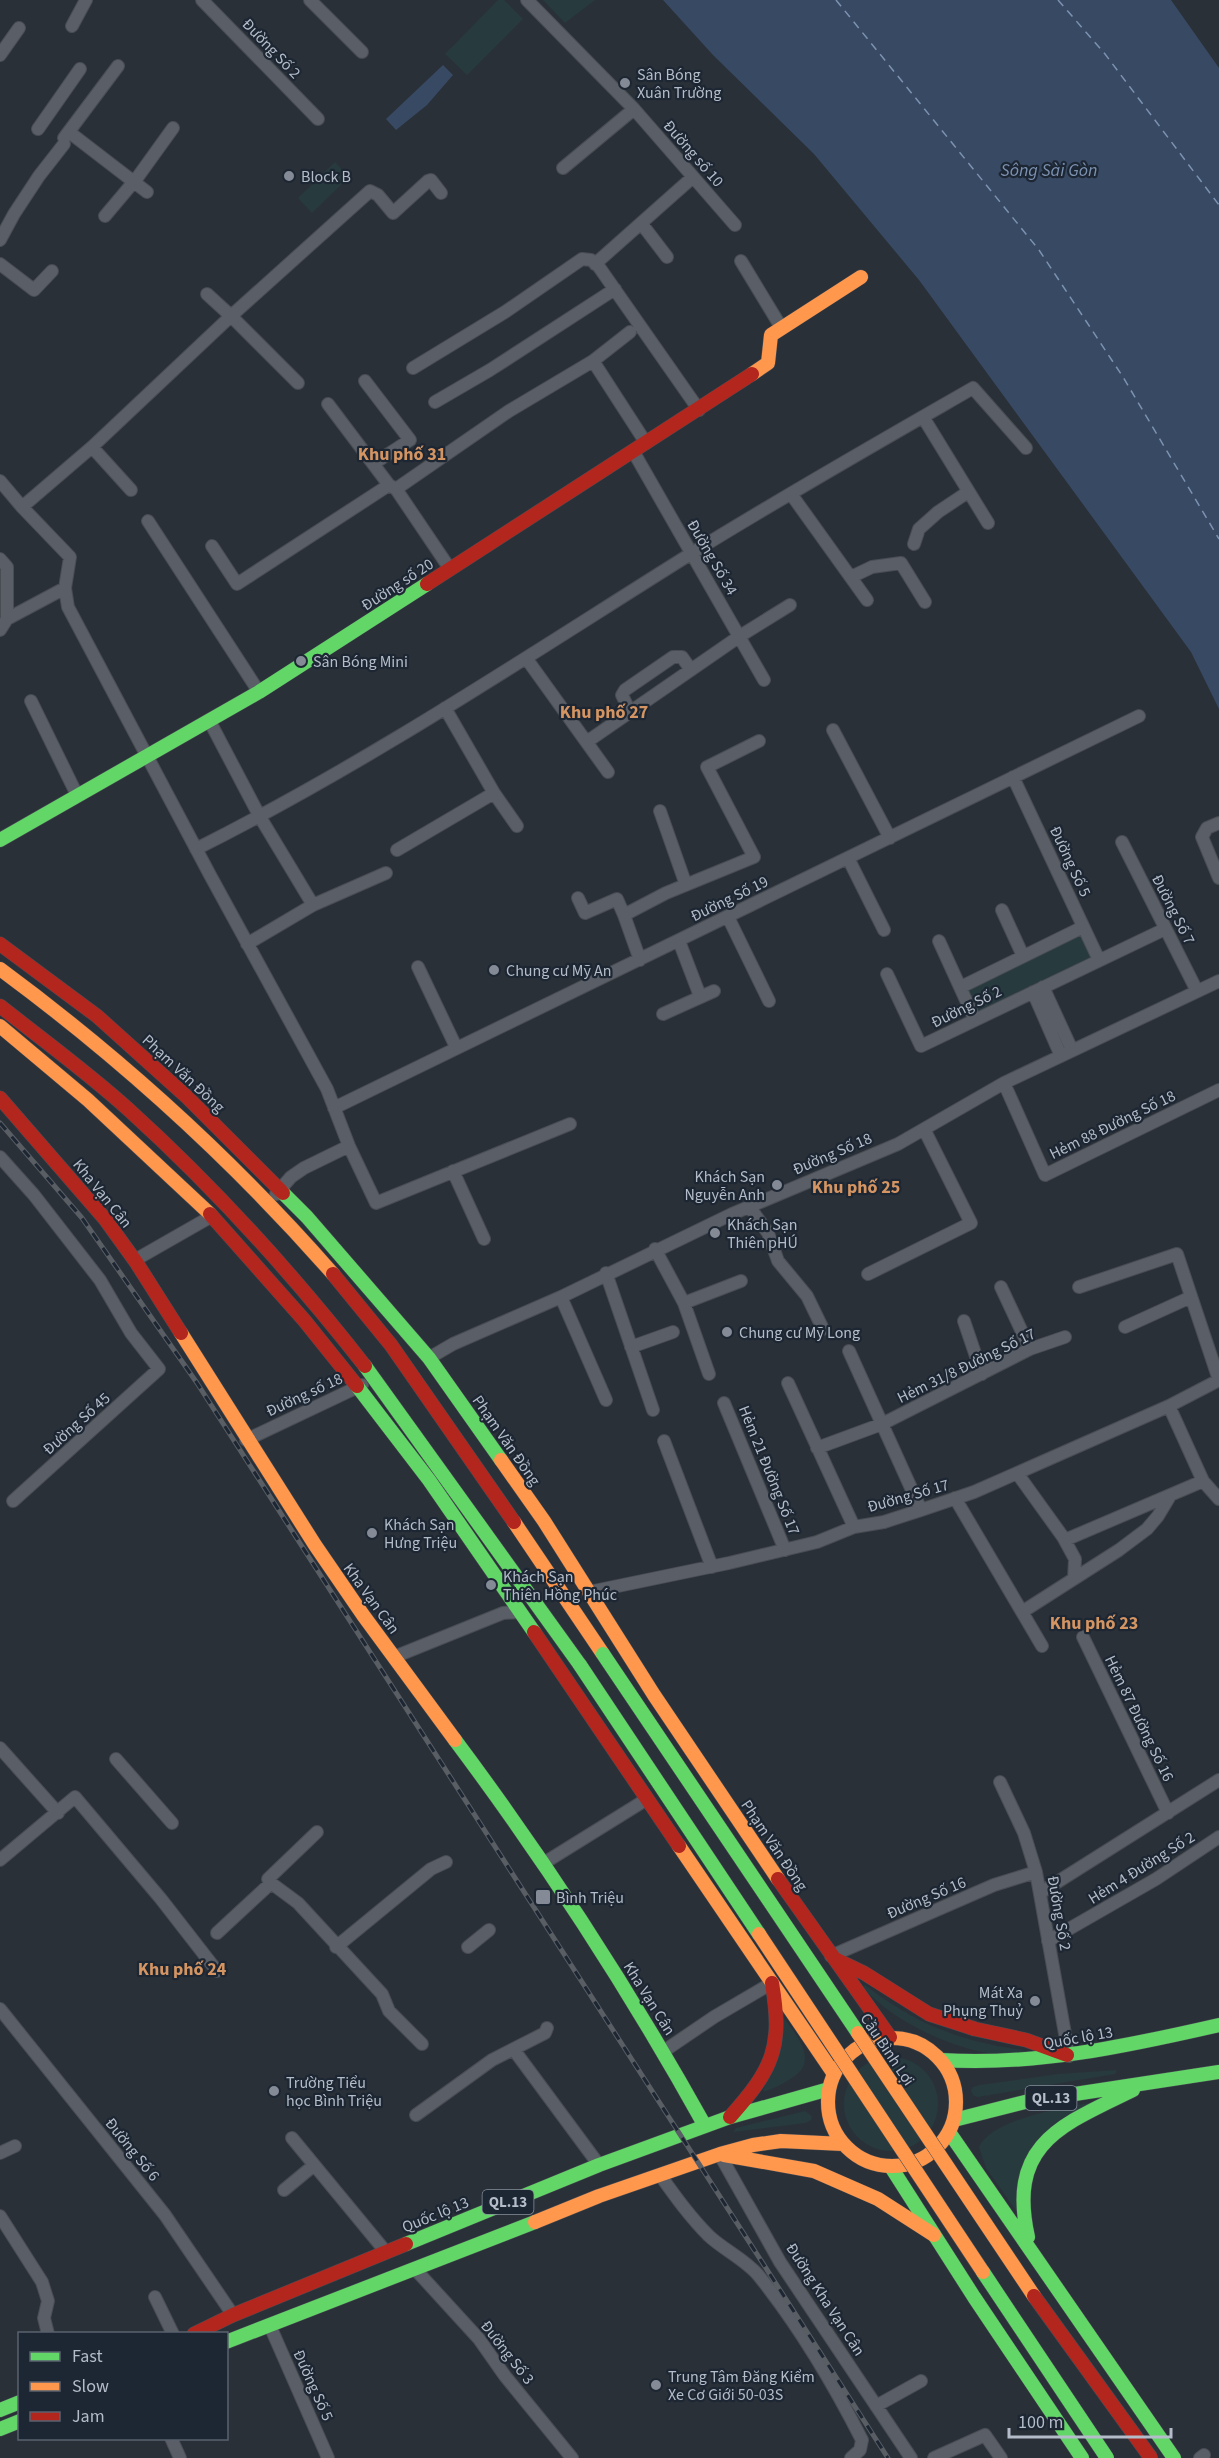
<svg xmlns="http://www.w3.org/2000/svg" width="1219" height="2458" font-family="'Source Sans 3',sans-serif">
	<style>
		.green { fill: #273a3e }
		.water { fill: #384963 }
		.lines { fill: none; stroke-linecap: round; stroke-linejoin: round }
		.ferry { stroke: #7c92b1; stroke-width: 1.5; stroke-dasharray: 8 6; stroke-linecap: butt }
		.street-casing { stroke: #484c53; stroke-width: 14 }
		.fast-casing { stroke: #484c53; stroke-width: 15 }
		.slow-casing { stroke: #484c53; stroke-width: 15 }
		.jam-casing { stroke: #484c53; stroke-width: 15 }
		.street { stroke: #5a5e66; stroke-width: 12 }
		.fast { stroke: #63d668; stroke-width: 14 }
		.slow { stroke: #ff974d; stroke-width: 14 }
		.jam { stroke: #b3261e; stroke-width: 14 }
		.rail-casing { stroke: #595d64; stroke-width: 5 }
		.rail { stroke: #1d2633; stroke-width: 3; stroke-dasharray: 9; stroke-linecap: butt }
		.fast-bridge-casing { stroke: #474c53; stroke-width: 15; stroke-linecap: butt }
		.slow-bridge-casing { stroke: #474c53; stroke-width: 15; stroke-linecap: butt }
		.jam-bridge-casing { stroke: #474c53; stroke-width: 15; stroke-linecap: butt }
		.fast-bridge { stroke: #63d668; stroke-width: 14 }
		.slow-bridge { stroke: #ff974d; stroke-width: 14 }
		.jam-bridge { stroke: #b3261e; stroke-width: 14 }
		.poi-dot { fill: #848b96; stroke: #1d2633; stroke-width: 2 }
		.labels { text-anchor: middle; stroke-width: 4.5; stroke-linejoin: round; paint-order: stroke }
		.shield { fill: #1d2633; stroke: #878f9c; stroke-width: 1.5 }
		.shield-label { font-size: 15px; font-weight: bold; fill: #b4bcc9 }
		.street-label { font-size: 16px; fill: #b4bcc9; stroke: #1d2633 }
		.poi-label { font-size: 16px; fill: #b4bcc9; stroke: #1d2633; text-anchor: start }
		.water-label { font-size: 18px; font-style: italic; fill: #7c92b1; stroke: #1d2633 }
		.neighbourhood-label { font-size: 18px; font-weight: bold; fill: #d59563; stroke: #1d2633 }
	</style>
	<rect width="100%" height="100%" fill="#2a3038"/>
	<!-- green -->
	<path class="green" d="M498,0H504L523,19L467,75L445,54Z
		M543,0H595L565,23Z
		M335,162L349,177L312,213L298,198Z
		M1080,934L1091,957L979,1012L968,989Z
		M865,1985C916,2024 959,2041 1022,2050L1024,2053C1011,2053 996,2055 982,2052C943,2044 888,2018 863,1987Z
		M782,2015C796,2035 820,2060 792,2078C783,2084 773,2089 763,2092Z
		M844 2104a47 47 0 1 1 94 0a47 47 0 1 1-94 0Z
		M1117,2070L1115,2074L978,2097L974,2096L971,2091L973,2087L980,2085L1058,2074Z
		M1094,2102L1056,2124L1017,2212L986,2168L979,2147C991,2119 1066,2107 1094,2102Z
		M805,2111L812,2116L811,2120L805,2123L733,2132L736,2128Z"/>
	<!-- water -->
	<path class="water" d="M663,0H1171L1219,68V709L1191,652L919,280L814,154L713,55Z
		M443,65L453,75L427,105L396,130L386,119Z"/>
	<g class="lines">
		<!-- ferry -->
		<path class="ferry" d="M836,0L1039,250L1123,377L1219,539
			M1058,0L1105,54L1219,205"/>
		<!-- street casing -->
		<g class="street-casing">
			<path id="street" d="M202,0L318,119
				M310,0L362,52
				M527,0L634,109L735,225
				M72,26L86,0
				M0,55L19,28
				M38,129L80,69
				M69,132L147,192
				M64,138L118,66
				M563,168L634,109
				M105,216L137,178L173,128
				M641,223L667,257
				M0,240L14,214L39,176L64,144
				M741,261L781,327
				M0,264L34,290L52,271
				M595,264L693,177
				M593,361L646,443
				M413,368L505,312L582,259L591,260L599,267L699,410
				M365,381L410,440L373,464
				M298,383L231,316L370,191L378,195L393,213L428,181L431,180L441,193
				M435,402L490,370L615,289
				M328,404L389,485L396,489L450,569
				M923,417L988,523
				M92,447L131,490
				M633,451L764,680
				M0,481L22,507L70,557L65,588L68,607L210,875L327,1089L349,1146L376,1203L570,1124
				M396,489L509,411L593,361L630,332
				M791,494L867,600
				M22,507L92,447L231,316L207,294
				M148,521L259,692
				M914,544L919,529L938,512L968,492
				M212,546L237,584L389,485
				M0,559L7,567V619L0,630
				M851,577L872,567L901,563L925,602
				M7,619L65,588
				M526,658L608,772
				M31,701L77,795
				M630,712L622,695L625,690L673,657H682L691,670
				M209,720L260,817L313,905
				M833,730L890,838
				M588,741L740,636L790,605
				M1013,777L1099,960
				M494,793L517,826
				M660,811L686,885
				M1219,823L1207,828L1202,837L1219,878
				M1122,842L1197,991
				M196,849C368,763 529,655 692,553C784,496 879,442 973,388L1026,448
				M397,850L494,793L445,708
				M848,858L884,930
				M578,898L585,913L617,899L624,915
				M1002,910L1023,956
				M728,917L769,1001
				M679,941L700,996
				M939,941L975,1020
				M247,944L313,905L386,873
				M640,960L624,915L666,893L754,857L707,767L759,741
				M418,967L456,1047
				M887,974L921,1046L1165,929
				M961,987L1083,927
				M1043,987L1072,1050
				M1033,992L1061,1056
				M663,1014L714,991
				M1004,1083L1045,1175L1219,1090
				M334,1108L1139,716
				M0,1157L34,1195L100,1280L131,1333L159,1369L13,1501
				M453,1171L484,1239
				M276,1194L291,1177L304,1168L349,1146
				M749,1206L768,1233L778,1261L807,1296L823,1329
				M655,1249L684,1303L709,1374
				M135,1260L212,1216
				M606,1273L653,1410
				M868,1274L971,1223L924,1129
				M1001,1287L1030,1349
				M1079,1287L1177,1254L1219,1380
				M561,1297L606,1400
				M684,1303L741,1281
				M964,1321L982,1374
				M1125,1327L1191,1297
				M631,1347L673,1332
				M849,1351L921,1510
				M429,1358L453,1344L561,1297L732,1214L898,1144L1004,1083L1219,981
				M788,1383L854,1527
				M724,1403L785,1550
				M1169,1406L1203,1481L1219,1499
				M246,1440L362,1385
				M664,1441L712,1567
				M817,1448L882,1424L1030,1349L1065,1337
				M1017,1473L1063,1537L1075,1559L1074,1578
				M955,1498L1042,1646
				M1065,1540L1203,1481
				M589,1592L729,1563L817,1542L854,1527L884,1522L921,1510L974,1492L1169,1406L1219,1380
				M1022,1612L1119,1550L1147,1529L1158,1516L1170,1496
				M1083,1637L1168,1813
				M394,1657L503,1613L520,1612
				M0,1748L58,1813
				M116,1759L172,1823
				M1000,1782L1024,1833L1036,1872L1069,2056
				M0,1860L75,1797L161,1899L217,1971
				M544,1863L647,1799
				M268,1879L317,1832
				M1040,1893L1219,1780
				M217,1933L271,1883L298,1903L382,1994L389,2011L422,2044
				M1048,1941L1156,1879L1219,1837
				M336,1947L431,1869L446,1862
				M468,1947L489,1930
				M831,1956L994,1885L1036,1872
				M0,2009L165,2215L233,2315
				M514,2050L599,2165
				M664,2051L714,2017L772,1983
				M416,2115L492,2060L545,2033L547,2028
				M292,2138L386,2252
				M0,2153L15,2146
				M720,2155L780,2262L911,2458
				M660,2175C675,2196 690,2217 709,2236C724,2250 746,2260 759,2276C799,2326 833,2383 862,2440L860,2450L851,2458
				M284,2190L313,2166
				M0,2216L42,2282L48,2301L44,2318L48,2334
				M415,2269L479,2339L505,2376L572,2458
				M155,2297L173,2334
				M270,2326L328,2458
				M876,2406L921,2381
				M171,2438L180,2458
				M934,2458L985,2435L1001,2458
				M1200,2458L1204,2455"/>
		</g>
		<!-- fast casing -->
		<g class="fast-casing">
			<path id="fast" d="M0,840L259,692L427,584
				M283,1193L307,1217L429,1358L501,1460
				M365,1366L580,1665
				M357,1386L429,1480L534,1632
				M455,1740C547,1863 630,1991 705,2126
				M941,2060C1036,2066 1127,2046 1219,2025
				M954,2120L1029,2101L1219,2072
				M949,2132L1174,2458
				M891,2167L974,2297L1082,2458
				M1028,2237C1007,2143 1062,2125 1133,2090
				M406,2244L599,2165L730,2117L829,2089
				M226,2342L535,2222
				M0,2410L20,2402
				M0,2429L20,2421"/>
		</g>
		<!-- slow casing -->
		<g class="slow-casing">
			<path id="slow" d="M752,374L768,363L771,335L861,277
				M0,969C122,1059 233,1160 333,1274
				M0,1026L88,1100L210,1214
				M181,1333L315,1545L363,1615L455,1740
				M501,1460L544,1521L654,1695L778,1879
				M514,1522L603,1654
				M679,1846L834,2074
				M828 2102a64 64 0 1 1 128 0a64 64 0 1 1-128 0Z
				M724,2155L814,2171L878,2199L934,2235
				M535,2222L599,2196L720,2154L753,2145L781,2141L843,2144"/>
		</g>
		<!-- jam casing -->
		<g class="jam-casing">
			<path id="jam" d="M427,584L752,374
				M0,944L97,1016L187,1097L283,1193
				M0,1006C43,1040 87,1072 128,1109C214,1187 293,1274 365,1366
				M0,1098L105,1219L136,1262L181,1333
				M210,1214L304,1320L357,1386
				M333,1274L391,1345L514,1522
				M534,1632L679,1846
				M778,1879L890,2037
				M835,1959L864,1973L929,2014L975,2029L1026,2040L1067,2055
				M730,2117C773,2069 783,2047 772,1983
				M194,2334L233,2315L406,2244"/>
		</g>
		<!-- street -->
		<use href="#street" class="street"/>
		<!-- fast -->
		<use href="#fast" class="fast"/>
		<!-- slow -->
		<use href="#slow" class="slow"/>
		<!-- jam -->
		<use href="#jam" class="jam"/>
		<!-- rail casing -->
		<g class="rail-casing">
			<path id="rail" d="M0,1123L82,1218L197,1383L888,2458"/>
		</g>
		<!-- rail -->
		<use href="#rail" class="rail"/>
		<!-- fast-bridge casing -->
		<g class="fast-bridge-casing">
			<path id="fast-bridge" d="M603,1654L858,2033
				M580,1665L759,1934
				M983,2272L1107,2458"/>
		</g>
		<!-- slow-bridge casing -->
		<g class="slow-bridge-casing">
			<path id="slow-bridge" d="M759,1934L983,2272
				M858,2033L1034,2296"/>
		</g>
		<!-- jam-bridge casing -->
		<g class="jam-bridge-casing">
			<path id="jam-bridge" d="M1034,2296L1151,2458"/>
		</g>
		<!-- fast-bridge -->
		<use href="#fast-bridge" class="fast-bridge"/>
		<!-- slow-bridge -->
		<use href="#slow-bridge" class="slow-bridge"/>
		<!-- jam-bridge -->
		<use href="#jam-bridge" class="jam-bridge"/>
	</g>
	<!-- markers -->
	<g class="poi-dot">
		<circle cx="625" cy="83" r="6"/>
		<circle cx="289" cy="176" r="6"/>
		<circle cx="301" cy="661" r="6"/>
		<circle cx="494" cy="970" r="6"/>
		<circle cx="777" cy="1185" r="6"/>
		<circle cx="715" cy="1233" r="6"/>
		<circle cx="727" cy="1332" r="6"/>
		<circle cx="372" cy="1533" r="6"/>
		<circle cx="491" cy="1585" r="6"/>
		<rect x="535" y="1889" width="16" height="16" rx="3"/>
		<circle cx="1035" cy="2001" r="6"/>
		<circle cx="274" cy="2091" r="6"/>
		<circle cx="656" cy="2385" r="6"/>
	</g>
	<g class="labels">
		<!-- shield labels -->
		<g class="shield">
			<rect x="1025.5" y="2086" width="51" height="24" rx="4.5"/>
			<rect x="482.5" y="2190" width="51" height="24" rx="4.5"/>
		</g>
		<g class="shield-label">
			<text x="1051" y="2103">QL.13</text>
			<text x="508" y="2207">QL.13</text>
		</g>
		<!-- street labels -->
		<g class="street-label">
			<text transform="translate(272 48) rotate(46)" y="6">Đường Số 2</text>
			<text transform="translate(694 153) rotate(49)" y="6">Đường số 10</text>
			<text transform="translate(713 557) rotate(60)" y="6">Đường Số 34</text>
			<text transform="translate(397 584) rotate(-33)" y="6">Đường số 20</text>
			<text transform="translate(1071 861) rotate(65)" y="6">Đường Số 5</text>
			<text transform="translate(729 898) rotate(-26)" y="6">Đường Số 19</text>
			<text transform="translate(1174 909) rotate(63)" y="6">Đường Số 7</text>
			<text transform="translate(966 1006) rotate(-26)" y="6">Đường Số 2</text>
			<text transform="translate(184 1073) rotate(43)" y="6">Phạm Văn Đồng</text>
			<text transform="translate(1112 1124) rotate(-26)" y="6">Hẻm 88 Đường Số 18</text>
			<text transform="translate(832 1153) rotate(-23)" y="6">Đường Số 18</text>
			<text transform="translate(103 1193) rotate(51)" y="6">Kha Vạn Cân</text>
			<text transform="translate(966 1365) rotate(-26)" y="6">Hẻm 31/8 Đường Số 17</text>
			<text transform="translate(304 1394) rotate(-25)" y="6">Đường số 18</text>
			<text transform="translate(76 1423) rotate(-42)" y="6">Đường Số 45</text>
			<text transform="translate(507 1440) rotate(55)" y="6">Phạm Văn Đồng</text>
			<text transform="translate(770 1470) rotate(68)" y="6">Hẻm 21 Đường Số 17</text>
			<text transform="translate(908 1495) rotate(-16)" y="6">Đường Số 17</text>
			<text transform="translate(372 1598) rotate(54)" y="6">Kha Vạn Cân</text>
			<text transform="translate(1140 1718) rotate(64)" y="6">Hẻm 87 Đường Số 16</text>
			<text transform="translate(775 1845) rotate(56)" y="6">Phạm Văn Đồng</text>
			<text transform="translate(1141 1867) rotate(-32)" y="6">Hẻm 4 Đường Số 2</text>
			<text transform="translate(926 1897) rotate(-23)" y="6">Đường Số 16</text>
			<text transform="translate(1060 1913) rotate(80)" y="6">Đường Số 2</text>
			<text transform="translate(650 1998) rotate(58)" y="6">Kha Vạn Cân</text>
			<text transform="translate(1078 2037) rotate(-10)" y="6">Quốc lộ 13</text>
			<text transform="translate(888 2049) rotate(56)" y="6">Cầu Bình Lợi</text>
			<text transform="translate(133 2149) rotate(51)" y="6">Đường Số 6</text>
			<text transform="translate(435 2214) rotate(-22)" y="6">Quốc lộ 13</text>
			<text transform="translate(826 2299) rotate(57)" y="6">Đường Kha Vạn Cân</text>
			<text transform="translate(508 2352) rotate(52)" y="6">Đường Số 3</text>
			<text transform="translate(314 2385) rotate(66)" y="6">Đường Số 5</text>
		</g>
		<!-- poi labels -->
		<g class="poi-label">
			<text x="637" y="80">Sân Bóng<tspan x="637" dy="18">Xuân Trường</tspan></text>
			<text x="301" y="182">Block B</text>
			<text x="313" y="667">Sân Bóng Mini</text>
			<text x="506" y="976">Chung cư Mỹ An</text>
			<text x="765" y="1182" text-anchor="end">Khách Sạn<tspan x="765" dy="18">Nguyễn Anh</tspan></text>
			<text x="727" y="1230">Khách Sạn<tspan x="727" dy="18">Thiên pHÚ</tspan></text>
			<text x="739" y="1338">Chung cư Mỹ Long</text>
			<text x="384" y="1530">Khách Sạn<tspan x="384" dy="18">Hưng Triệu</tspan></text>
			<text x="503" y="1582">Khách Sạn<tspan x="503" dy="18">Thiên Hồng Phúc</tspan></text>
			<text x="556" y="1903">Bình Triệu</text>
			<text x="1023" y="1998" text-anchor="end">Mát Xa<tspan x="1023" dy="18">Phụng Thuỷ</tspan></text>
			<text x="286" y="2088">Trường Tiểu<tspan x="286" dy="18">học Bình Triệu</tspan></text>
			<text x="668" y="2382">Trung Tâm Đăng Kiểm<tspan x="668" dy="18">Xe Cơ Giới 50-03S</tspan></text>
		</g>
		<!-- water labels -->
		<g class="water-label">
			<text x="1049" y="176">Sông Sài Gòn</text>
		</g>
		<!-- neighbourhood labels -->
		<g class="neighbourhood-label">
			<text x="402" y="460">Khu phố 31</text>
			<text x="604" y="718">Khu phố 27</text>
			<text x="856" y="1193">Khu phố 25</text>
			<text x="1094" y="1629">Khu phố 23</text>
			<text x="182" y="1975">Khu phố 24</text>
		</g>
	</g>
	<!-- legend -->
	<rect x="18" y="2332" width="210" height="108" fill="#1d2633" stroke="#59626f" stroke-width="1.5"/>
	<rect x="30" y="2352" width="30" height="9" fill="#63d668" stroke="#59626f" stroke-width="1.5"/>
	<text x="72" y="2362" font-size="18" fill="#b4bcc9">Fast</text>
	<rect x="30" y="2382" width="30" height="9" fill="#ff974d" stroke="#59626f" stroke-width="1.5"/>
	<text x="72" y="2392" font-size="18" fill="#b4bcc9">Slow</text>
	<rect x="30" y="2412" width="30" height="9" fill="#b3261e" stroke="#59626f" stroke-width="1.5"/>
	<text x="72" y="2422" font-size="18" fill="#b4bcc9">Jam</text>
	<!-- scale -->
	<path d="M1009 2428v9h162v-9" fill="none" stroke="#b4bcc9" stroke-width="3"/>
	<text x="1018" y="2428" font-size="18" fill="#b4bcc9" stroke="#1d2633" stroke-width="4.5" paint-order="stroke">100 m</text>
</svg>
